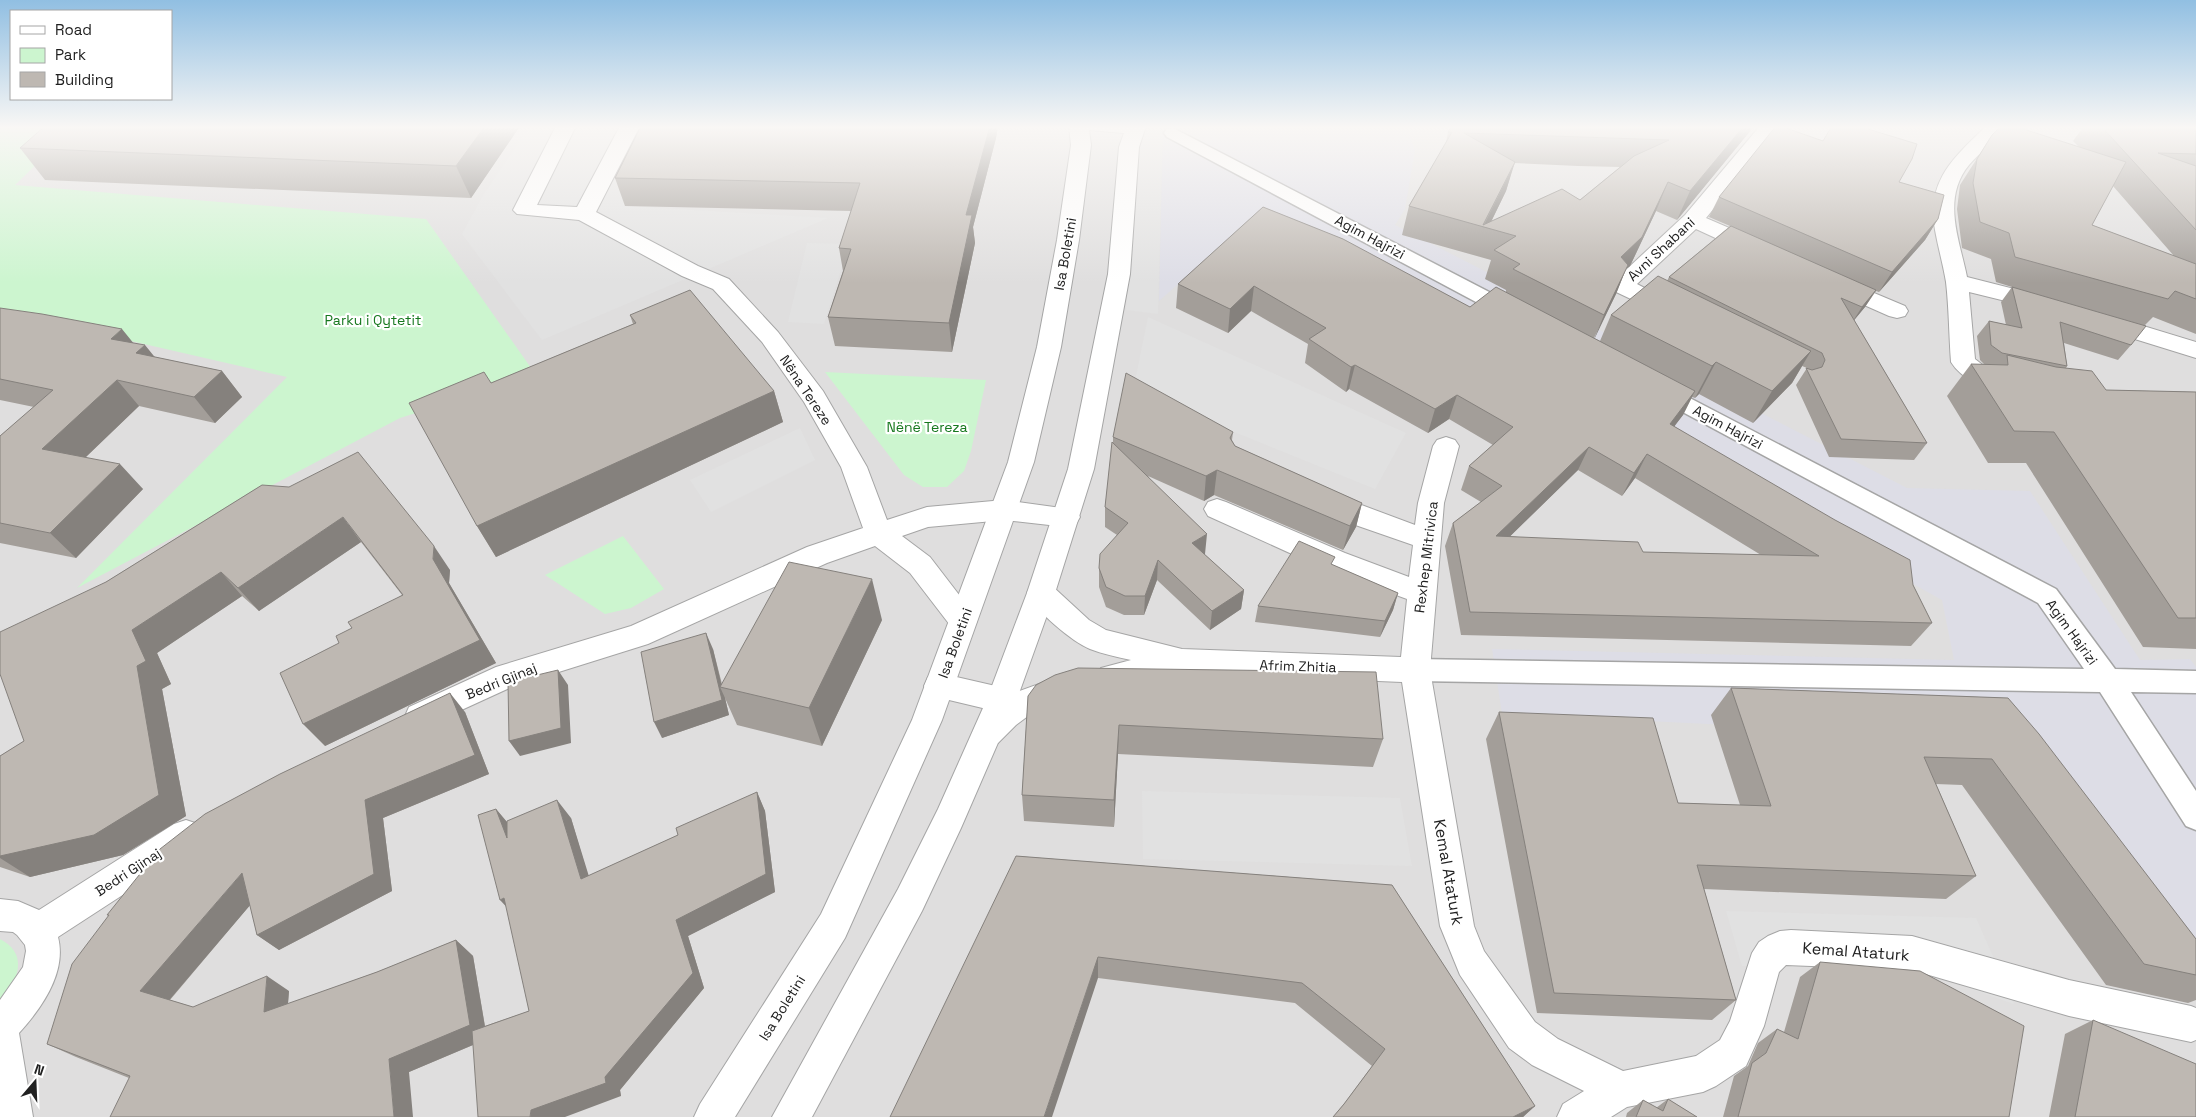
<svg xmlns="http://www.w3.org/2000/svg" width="2196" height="1117" font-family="'Space Grotesk',sans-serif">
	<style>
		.residential { fill: #dfdede }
		.park { fill: #ccf5cf }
		.parking { fill: #e1e1e1 }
		.plaza { fill: #dddde6 }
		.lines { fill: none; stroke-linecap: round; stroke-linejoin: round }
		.pedestrian-casing { stroke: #a5a5a5; stroke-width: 3 }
		.minor-casing { stroke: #a5a5a5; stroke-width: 2 }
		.tertiary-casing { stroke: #a5a5a5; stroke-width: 2 }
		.pedestrian { fill: #fff; fill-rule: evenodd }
		.minor { fill: #fff; fill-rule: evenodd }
		.tertiary { fill: #fff; fill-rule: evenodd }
		.wall { fill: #a39e99; fill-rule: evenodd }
		.shaded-wall { fill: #85817d }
		.building { fill: #beb8b2; stroke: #85817d; fill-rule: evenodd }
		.labels { text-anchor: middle; stroke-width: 4.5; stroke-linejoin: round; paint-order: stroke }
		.street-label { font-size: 14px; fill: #212121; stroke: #fff }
		.park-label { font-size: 14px; fill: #17781f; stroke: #fff }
		.near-street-label { font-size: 16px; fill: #212121; stroke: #fff }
	</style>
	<rect width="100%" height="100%" fill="#f1eee9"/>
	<!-- residential -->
	<path class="residential" d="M0,126H2196V1117H0Z"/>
	<!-- park -->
	<path class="park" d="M0,126H76L15,185L426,219L536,375L400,418L77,588L287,377L118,338L0,325Z
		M825,372L986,380L971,451L964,471L947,487H923L904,475Z
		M623,536L664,589L631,608L605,614L545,575Z
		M0,939C31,955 16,983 0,1004Z"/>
	<!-- parking -->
	<path class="parking" d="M530,126H662L626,206L828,218L542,340L462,234L484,194Z
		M1163,126L1158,314L1126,310L1140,134Z
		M807,243L849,244L824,324L788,322Z
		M1148,317L1406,433L1375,489L1133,391Z
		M800,428L815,460L711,512L690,480Z
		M1142,791L1400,798L1412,866L1143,859Z
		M1726,911L1976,918L2014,1004L1905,966H1742Z"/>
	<!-- plaza -->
	<path class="plaza" d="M1163,126H1407L1415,150L1405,209L1395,225L1907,488L2030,491L2140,660L2190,659L2196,667V947L2042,740L1502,714L1492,649L1954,660L1942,600L1253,218L1159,301Z"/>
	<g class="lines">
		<!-- pedestrian casing -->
		<g class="pedestrian-casing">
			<path id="pedestrian" d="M1173,128L1520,308L1523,313L1520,318L1513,320L1506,318L1167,137L1164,133L1167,129Z
				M1659,382L2056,589L2115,669L2196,671V693L2131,692L2196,791V830L2186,826L2100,692L1415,681L1405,678L1402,670L1405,662L1415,659L2084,669L2038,603L1651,395L1648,390L1651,385Z"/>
		</g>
		<!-- minor casing -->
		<g class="minor-casing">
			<path id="minor" d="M556,126H576L537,205L577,207L620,126H640L596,212L698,266L729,279L778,332L823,391L867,467L887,520L927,507L1004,500L1076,510L1080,517L1076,524L1067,527L1004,520L928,527L902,536L930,557L973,613L977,621L973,629L963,633L953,629L910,573L875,546L827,563L648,644L514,686L420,729L409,725L405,716L409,707L496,667L631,626L807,547L863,528L841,467L804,402L762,342L713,289L682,276L579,220L517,214L513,210Z
				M1760,126H1781L1706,218L1764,243L1767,248L1764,253L1756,255L1748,253L1696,229L1637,284L1679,306L1682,311L1679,316L1671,318L1614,291L1611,286L1614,281L1685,215Z
				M1986,126H2007C1996,141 1980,152 1969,165C1941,199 1960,241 1967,277L2050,298L2053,303L2050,308L2042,310L1969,292L1975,359L1989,370L2011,375L2014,381L2011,387C1990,393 1962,380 1951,362C1949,335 1949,308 1946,282C1943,264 1938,247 1935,230C1926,180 1954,158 1986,126Z
				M1836,277L1905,306L1908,311L1905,316L1897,318L1889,316L1828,289L1825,284L1828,279Z
				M2104,314L2196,342V358L2096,327L2092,322L2096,317Z
				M1446,437L1455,440L1459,446L1444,503L1430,670L1474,926L1484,951L1535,1022L1558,1039L1623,1071L1696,1056L1720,1040L1730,1021L1752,953L1759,942L1768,936L1780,931L1791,930L1912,936L2069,980L2191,1006L2196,1008V1040L2191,1042L2069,1016L1912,970L1786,965L1779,972L1764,1026L1746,1066L1716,1086L1703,1092L1627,1107L1611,1117H1557L1563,1104L1584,1091L1532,1065L1509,1048L1460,975L1440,926L1402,682L1182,673L1111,689L1101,686L1096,677L1101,668L1131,660C1117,657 1103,654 1090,649C1071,641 1036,611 1027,593L1031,585L1041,582L1051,585L1089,620L1106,630L1182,649L1401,657L1407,599L1325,569L1208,516L1204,509L1208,502L1217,499L1226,502L1345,553L1409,577L1413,545L1341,520L1315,508L1311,501L1315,494L1324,491L1415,525L1418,503L1433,446L1437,440Z
				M939,673L1013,690L1014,693L1064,675L1075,679L1079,688L1075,697L1032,713L1016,725L998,743L987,747L976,743L972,734L976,725L991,710L928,695L924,686L928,677Z
				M186,820L198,824L202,835L198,846L58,937C67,972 42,1008 19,1033L33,1117H0V1000L23,967L26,951L25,945L17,935L13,932L0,931V899L18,901L39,910L174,824Z"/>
		</g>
		<!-- tertiary casing -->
		<g class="tertiary-casing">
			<path id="tertiary" d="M1069,126H1146L1139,147L1130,274L1094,469L1055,593L1017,699L961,828L922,911L812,1117H772L898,889L938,809L987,699L1027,593L1068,469L1108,274L1119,147L1124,133L1089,130L1091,145L1079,240L1061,347L1034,462L942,720L845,938L735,1117H694L700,1104L821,914L912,720L935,658L1008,462L1037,347L1057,240L1071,145Z"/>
		</g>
		<!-- pedestrian -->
		<use href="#pedestrian" class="pedestrian"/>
		<!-- minor -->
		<use href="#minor" class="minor"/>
		<!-- tertiary -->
		<use href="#tertiary" class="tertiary"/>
	</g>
	<!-- wall -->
	<path class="wall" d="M520,126L471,198L45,180L20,148Z
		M641,126H998L996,138L973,227L975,243L952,352L835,346L828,317L843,271L839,248L851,211L625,206L615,178Z
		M1451,126H1753L1751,130L1677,220L1656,211L1630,266L1626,269L1616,294L1594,338L1600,341L1611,315L1667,281L1669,277L1730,226L1709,217L1719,197L1899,182L1938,219L1925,240L1879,292L1876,291L1865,307L1854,320L1927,443L1914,460L1829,457L1796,385L1807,368L1802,366L1792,383L1753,423L1699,394L1695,398L1692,397L1683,415L1674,426L1913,585L1932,623L1911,646L1461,635L1445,546L1453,523L1481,502L1461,490L1469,466L1493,445L1449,419L1428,433L1349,389L1346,392L1305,363L1308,344L1251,311L1228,333L1176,308L1178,284L1263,207L1470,307L1506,292V290L1485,279L1491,260L1402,235L1409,206L1446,143L1448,132ZM1514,163L1578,166L1620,167L1580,200L1491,222L1506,191ZM1578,470L1622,496L1635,478L1761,555L1643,552L1510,536Z
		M2084,126H2196V334L2153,317L2145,325L2131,345L2118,360L2064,343L2067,366L2066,368L2106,390L2196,392V649L2143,647L2026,463H1988L1947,396L1971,364L1985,365L1980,360L1977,336L1989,321L2006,325L2001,302L2012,287L1996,282L1991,259L1962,248L1957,209L1960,185L1992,135L2079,147L2073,141ZM2113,186L2174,256L2092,225Z
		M0,308L133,343L155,357L222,371L242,397L215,423L139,406L86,457L143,489L76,558L0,543V436L34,407L0,400Z
		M630,315L774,391L783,422L496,557L477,526L491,383L633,324Z
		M1233,432L1232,440L1235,446L1362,503L1356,527L1343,550L1214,495L1204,501L1148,476L1205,554H1204L1244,590L1241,609L1210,630L1157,580L1144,615H1124L1106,607L1099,587V568L1117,535L1105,527V507L1113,443V437Z
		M262,485L450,570L449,583L496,663L325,746L339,643L352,628L402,595L361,542L259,611L242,596L157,653L171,684L162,689L186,816L123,855L30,877L0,867V756L24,741L106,582Z
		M1333,565L1398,593L1393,610L1380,637L1255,622L1258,606Z
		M882,620L822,746L737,725L725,698L729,715L662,738L713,649L722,684Z
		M1731,688L2008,698L2196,939V1000L2188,1003L2106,985L1962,785L1936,784L1976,876L1946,899L1704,889L1736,1000L1712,1020L1537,1013L1486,739L1499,712L1678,803L1740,805L1711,715Z
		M1028,696L1383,739L1373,767L1118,754L1114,827L1024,821L1022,795Z
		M465,712L489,774L383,818L392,891L279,950L257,935L250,905L170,1000L193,1007L289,991L288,1004L377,972L456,940L473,956L485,1026L529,1011L496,809L507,822L571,818L588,876L678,835L757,792L765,811L775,892L688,936L704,988L620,1090L621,1096L473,1045L409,1072L129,1078L76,1057L47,1044Z
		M1016,856L1392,885L1535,1106L1523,1117H1333L1344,1104L1372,1066L1295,1003L1098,978Z
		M1820,962L2009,1117H1723L1734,1076L1748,1066L1758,1043L1777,1029L1784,1032L1800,977Z
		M2093,1020L2196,1117H2049L2065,1034Z
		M1668,1099L1697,1117H1626L1627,1113L1643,1100L1656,1108Z"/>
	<!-- shaded-wall -->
	<path class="shaded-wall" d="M485,126H520L471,198L456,166Z
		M990,126H998L996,138L973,227L975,243L952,352L949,323L966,215Z
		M1744,126H1753L1751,130L1677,220L1690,191Z
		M1515,162L1506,191L1488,228L1483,227Z
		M1668,182L1656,211L1630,266L1626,269L1616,294L1592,344L1604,315L1621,257Z
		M1938,219L1925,240L1879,292L1892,272Z
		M1254,286L1251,311L1228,333L1230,309Z
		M1876,290L1865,307L1851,324L1862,307Z
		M122,329L139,350L145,345L166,371L111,339Z
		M1811,351L1792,383L1753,423L1772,391Z
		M1716,362L1699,394L1695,398L1712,366Z
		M1355,365L1349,389L1346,392L1351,367Z
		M222,371L242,397L215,423L194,397Z
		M117,380L139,406L67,475L42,449Z
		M774,391L783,422L496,557L477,526Z
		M1695,391L1683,415L1658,448L1670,424Z
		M1457,395L1449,419L1428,433L1435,409Z
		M1589,447L1578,470L1487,559L1496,536Z
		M1647,454L1635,478L1622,496L1634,473Z
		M120,464L143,489L76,558L50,533Z
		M1217,470L1214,495L1204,501L1206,476Z
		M1362,503L1356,527L1343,550L1350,526Z
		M343,517L361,542L259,611L238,588Z
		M1207,534L1205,554L1190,562L1192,543Z
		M434,546L450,570L449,583L496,663L325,746L303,724L433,559Z
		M1158,560L1157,580L1144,615L1145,596Z
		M221,572L242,596L157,653L171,684L162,689L186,816L123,855L30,877L0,858V856L132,630Z
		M872,579L882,620L822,746L809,708Z
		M1244,590L1241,609L1210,630L1212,611Z
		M1398,593L1393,610L1380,637L1385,621Z
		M706,633L713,649L722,687H720L725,698L729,715L662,738L654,722Z
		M558,670L568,685L571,743L520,756L509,741Z
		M450,693L465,712L489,774L383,818L392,891L279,950L257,935L365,800Z
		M1119,725L1118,754L1114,827V800Z
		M757,792L765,811L775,892L688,936L704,988L620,1090L621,1096L565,1117H530L531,1110L605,1077L676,920Z
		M557,800L571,818L595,896L581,879Z
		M496,809L511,827L507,838Z
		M242,873L263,890L165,1005L140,991Z
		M504,898L516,917L500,900Z
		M456,940L473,956L487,1039L409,1072L413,1117H394L389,1059Z
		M1098,957V978L1052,1117H1044Z
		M267,976L289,991L286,1026L264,1012Z
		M1535,1106L1523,1117H1513Z"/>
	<!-- building -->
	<path class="building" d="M45,126H485L456,166L20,148Z
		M641,126H990L966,215H972L949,323L828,317L851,249L839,248L860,183L615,178Z
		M1451,126H1744L1690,191L1668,182L1642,237L1621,257L1628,265L1604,315L1513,269L1520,264L1494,250L1516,236L1409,206L1452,132H1448ZM1464,133L1669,140L1634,156L1580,200L1562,189L1483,225L1515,162Z
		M1776,126H1780L1823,141L1832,126H1858L1917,144L1912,159L1899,182L1944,195L1938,219L1892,272L1719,197Z
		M2001,126H2014L2126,162L2092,225L2196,264V299L2175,291L2168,299L2015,257L2009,233L1980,222L1973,183L1977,159L1992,135Z
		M2101,126H2196V154L2158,153L2196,166V230Z
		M1263,207L1343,239L1470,307L1496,287L1695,391L1670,424L1835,520L1910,560L1913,585L1932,623L1470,612L1453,523L1502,486L1469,466L1513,427L1457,395L1435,409L1355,365L1351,367L1309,339L1326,328L1254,286L1230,309L1178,284ZM1589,447L1634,473L1647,454L1819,556L1643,552L1638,542L1496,536Z
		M1731,226L1876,290L1862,307L1841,298L1927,443L1841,439L1806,368L1812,370L1822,367L1825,360L1822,353L1669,277Z
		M1658,276L1811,351L1772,391L1716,362L1712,366L1611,315Z
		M2012,287L2146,326L2131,345L2060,322L2067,366L2002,353L1991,345L1989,321L2022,328Z
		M690,290L774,391L477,526L409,403L484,372L491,383L636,323L630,315Z
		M0,308L42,314L122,329L111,339L145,345L136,353L222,371L194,397L117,380L42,449L120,464L50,533L0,523V436L53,390L0,379Z
		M2007,355L2056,367L2092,371L2106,390L2196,392V618H2178L2054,432L2014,431L1971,364L2008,365Z
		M1126,373L1233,432L1230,438L1235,446L1362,503L1350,526L1217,470L1206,476L1113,437Z
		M1112,442L1207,534L1192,543L1244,590L1212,611L1158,560L1145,596H1125L1106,587L1099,568L1100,554L1128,523L1105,507Z
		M358,452L434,546L433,559L480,640L303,724L280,673L339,643L336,636L352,628L348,622L403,595L343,517L238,588L221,572L132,630L146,661L137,666L159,795L94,835L0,856V756L24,741L0,674V632L106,582L262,485L289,487Z
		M1299,541L1335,557L1331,564L1398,593L1385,621L1258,606Z
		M789,562L872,579L809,708L720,687Z
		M706,633L722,700L654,722L641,652Z
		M1078,668L1376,672L1383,739L1119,725L1114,800L1022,795L1028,696L1036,685L1055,675Z
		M558,670L561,728L509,741L508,682Z
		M1731,688L2008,698L2039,734L2196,939V975L2144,964L1992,759L1924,757L1976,876L1697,865L1736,1000L1554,993L1499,712L1653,718L1678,803L1771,806Z
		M450,693L475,755L365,800L374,874L257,935L242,873L140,991L193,1007L267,976L264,1012L377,972L456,940L470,1025L389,1059L394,1117H110L130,1076L47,1044L72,964L109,915H107L160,849L205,814L280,774Z
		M757,792L766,874L676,920L693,973L605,1077L606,1083L531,1110L530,1117H478L472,1031L529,1011L504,898L500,900L478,815L496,809L507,838V821L557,800L581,879L678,835L676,828Z
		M1016,856L1392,885L1535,1106L1513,1117H1333L1344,1104L1385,1049L1302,983L1098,957L1044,1117H890Z
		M1820,962L1920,971L2024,1026L2009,1117H1738L1752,1063L1766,1053L1777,1029L1798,1039Z
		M2093,1020L2196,1064V1117H2075Z
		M1668,1099L1697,1117H1636L1643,1100L1663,1111Z"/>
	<!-- sky -->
	<linearGradient id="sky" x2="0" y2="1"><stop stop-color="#91bfe2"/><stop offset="0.45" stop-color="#f9f7f5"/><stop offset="1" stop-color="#f9f7f5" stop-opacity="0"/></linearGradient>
	<rect width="2196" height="283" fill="url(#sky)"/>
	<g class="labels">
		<!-- street labels -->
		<g class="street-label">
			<text transform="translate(1370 237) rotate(28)" y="5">Agim Hajrizi</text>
			<text transform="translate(1661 249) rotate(-43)" y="5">Avni Shabani</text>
			<text transform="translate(1065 254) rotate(-80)" y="5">Isa Boletini</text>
			<text transform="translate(806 390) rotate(56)" y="5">Nëna Tereze</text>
			<text transform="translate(1728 427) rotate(28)" y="5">Agim Hajrizi</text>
			<text transform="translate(1426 557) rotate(-83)" y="5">Rexhep Mitrivica</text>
			<text transform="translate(2072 632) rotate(54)" y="5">Agim Hajrizi</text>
			<text transform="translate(955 643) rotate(-70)" y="5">Isa Boletini</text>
			<text transform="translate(1298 666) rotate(2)" y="5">Afrim Zhitia</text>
			<text transform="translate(501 681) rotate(-22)" y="5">Bedri Gjinaj</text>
			<text transform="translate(128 872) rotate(-33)" y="5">Bedri Gjinaj</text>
			<text transform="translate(782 1008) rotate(-58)" y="5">Isa Boletini</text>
		</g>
		<!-- park labels -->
		<g class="park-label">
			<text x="373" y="325">Parku i Qytetit</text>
			<text x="927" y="432">Nënë Tereza</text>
		</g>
		<!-- near-street labels -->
		<g class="near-street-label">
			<text transform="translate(1449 872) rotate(80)" y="6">Kemal Ataturk</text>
			<text transform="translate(1856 951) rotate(4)" y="6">Kemal Ataturk</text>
		</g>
	</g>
	<!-- legend -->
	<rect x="10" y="10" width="162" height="90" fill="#ffffff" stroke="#a6a6a6"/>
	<rect x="20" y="26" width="25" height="8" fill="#ffffff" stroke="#a6a6a6"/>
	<text x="55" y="35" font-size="15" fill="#212121">Road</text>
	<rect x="20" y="48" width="25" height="15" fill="#ccf5cf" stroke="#a6a6a6"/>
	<text x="55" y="60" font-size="15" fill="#212121">Park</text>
	<rect x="20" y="72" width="25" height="15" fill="#beb8b2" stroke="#a6a6a6"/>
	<text x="55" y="85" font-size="15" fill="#212121">Building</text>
	<!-- north arrow -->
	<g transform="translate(35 1082) rotate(19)" stroke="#ffffff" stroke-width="4" paint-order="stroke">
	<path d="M0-4L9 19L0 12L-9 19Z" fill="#212121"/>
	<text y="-8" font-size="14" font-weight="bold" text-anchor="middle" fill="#212121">N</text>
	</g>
</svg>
